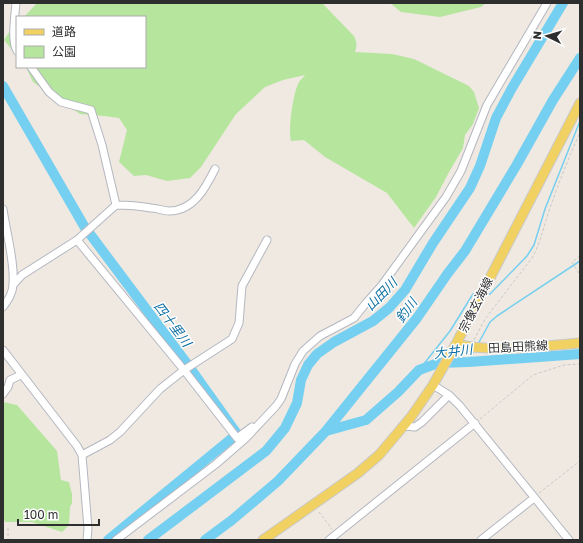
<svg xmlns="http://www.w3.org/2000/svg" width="583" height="543" font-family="'Golos Text','Noto Sans JP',sans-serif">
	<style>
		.green { fill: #b6e59e }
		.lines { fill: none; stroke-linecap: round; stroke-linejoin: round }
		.stream { stroke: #75cff0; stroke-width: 1.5 }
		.river { stroke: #75cff0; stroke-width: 10 }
		.minor-casing { stroke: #b4b7c1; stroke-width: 9 }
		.major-casing { stroke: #c9c9c9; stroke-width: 11 }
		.path { stroke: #c9c9c9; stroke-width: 1; stroke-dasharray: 3 2; stroke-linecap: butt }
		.minor { stroke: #fff; stroke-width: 7 }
		.major { stroke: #f2d163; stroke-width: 9 }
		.labels { text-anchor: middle; stroke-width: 3; stroke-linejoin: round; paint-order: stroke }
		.street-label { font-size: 12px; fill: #2e2e2e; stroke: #fff }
		.water-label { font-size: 13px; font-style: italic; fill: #0d6fa3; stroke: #fff }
	</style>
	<rect width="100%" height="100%" fill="#efe9e1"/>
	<!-- green -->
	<path class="green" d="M37,3H322L354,36C357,42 357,46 355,52L392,54L414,59L469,86L474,92L479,108L473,124L465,135L463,148L448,174L436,197L414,228L387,193L325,157L304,140L291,141C288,129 293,93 299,82C301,79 304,77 305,75L283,80L265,87L236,114L201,167L190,178L167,181L146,175L134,176L119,162L127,130L119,118L104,116L80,114L33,82L26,67H145V17H24Z
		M390,3H486L481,7L440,17L401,12Z
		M17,23V56L4,40L11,29Z
		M3,402L17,405L57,451L61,480L69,482L72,494V503L70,507L69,525L62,532L32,522H5L3,515Z"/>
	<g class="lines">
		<!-- stream -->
		<path class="stream" d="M488,294H490L527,256L534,245L545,209L580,121
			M478,344L490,322L497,316L580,261
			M468,362L474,351
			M419,370L450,331L473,294H476"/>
		<!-- river -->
		<path class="river" d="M3,86L84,226L185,361L237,434L108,540
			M326,431L366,420L398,392L419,370L438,363L468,362L580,354
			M148,540L266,451L285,428L297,403L301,380L308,365L317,354L334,342L373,321L389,308L405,290L433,243L470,188L480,166L496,118L512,88L563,3
			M205,540L232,520L278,481L326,431L417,318L448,273L465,251L516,166L553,100L580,58"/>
		<!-- minor casing -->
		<g class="minor-casing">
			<path id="minor" d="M16,3C15,15 11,41 17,51
				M31,67L49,92L61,102L91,110L102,145L116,205
				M3,209C6,231 15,263 13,284C13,293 8,300 3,307
				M77,240L184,370L237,438L252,427
				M13,285L22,275L77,240L116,205C128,205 140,206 151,208C157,208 163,211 169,211C194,211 206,187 215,169
				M3,350L77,446L82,455L88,528L87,540
				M433,385L449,395L460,406L569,540
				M3,394L8,387L10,380L21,375
				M404,426L415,427L422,422L449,395
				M82,455L110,440L120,432L160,389L184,370L232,339L239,323L242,286L267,240
				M116,540L216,464L246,438L276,406L281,399L295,364L303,351L320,336L354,318L366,303L382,285L446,197L461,171L487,105L547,3
				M329,540L475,423
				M481,540L534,498"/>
		</g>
		<!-- major casing -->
		<g class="major-casing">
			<path id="major" d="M456,344C493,353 542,346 580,343
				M263,540L358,473L379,455L411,417L433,385L456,344L580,103"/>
		</g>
		<!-- path -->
		<path class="path" d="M580,256L572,262L580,275
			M474,340L485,319L532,258C541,242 544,225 550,208C559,182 569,157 580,132
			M480,419L533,375L564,365L580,364
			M539,493L580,461
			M319,512L332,529
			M8,528V540"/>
		<!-- minor -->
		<use href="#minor" class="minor"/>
		<!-- major -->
		<use href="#major" class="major"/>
	</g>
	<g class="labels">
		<!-- street labels -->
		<g class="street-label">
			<text transform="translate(476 305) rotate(-63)" y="4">宗像玄海線</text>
			<text transform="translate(518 347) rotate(-3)" y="4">田島田熊線</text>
		</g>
		<!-- water labels -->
		<g class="water-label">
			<text transform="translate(381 294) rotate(-46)" y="5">山田川</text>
			<text transform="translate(406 310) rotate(-53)" y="5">釣川</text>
			<text transform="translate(173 324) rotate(53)" y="5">四十里川</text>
			<text transform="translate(453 351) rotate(-7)" y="5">大井川</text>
		</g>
	</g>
	<!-- border -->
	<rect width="583" height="543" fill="none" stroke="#2e2e2e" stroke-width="8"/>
	<!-- legend -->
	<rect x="16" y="16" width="130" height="52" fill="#ffffff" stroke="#ababab"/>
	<rect x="24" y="29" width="20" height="6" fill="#f2d163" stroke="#ababab"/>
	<text x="52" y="36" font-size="12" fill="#2e2e2e">道路</text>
	<rect x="24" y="46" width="20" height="12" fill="#b6e59e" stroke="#ababab"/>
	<text x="52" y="56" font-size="12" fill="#2e2e2e">公園</text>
	<!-- north arrow -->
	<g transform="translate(547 36) rotate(275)" stroke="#ffffff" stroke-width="3" paint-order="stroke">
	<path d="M0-3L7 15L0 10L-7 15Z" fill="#2e2e2e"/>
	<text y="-6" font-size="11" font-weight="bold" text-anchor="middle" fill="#2e2e2e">N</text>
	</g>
	<!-- scale -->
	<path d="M18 519v6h81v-6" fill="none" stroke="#2e2e2e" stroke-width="2"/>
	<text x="24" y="519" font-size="12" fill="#2e2e2e" stroke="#ffffff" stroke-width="3" paint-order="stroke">100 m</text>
</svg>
